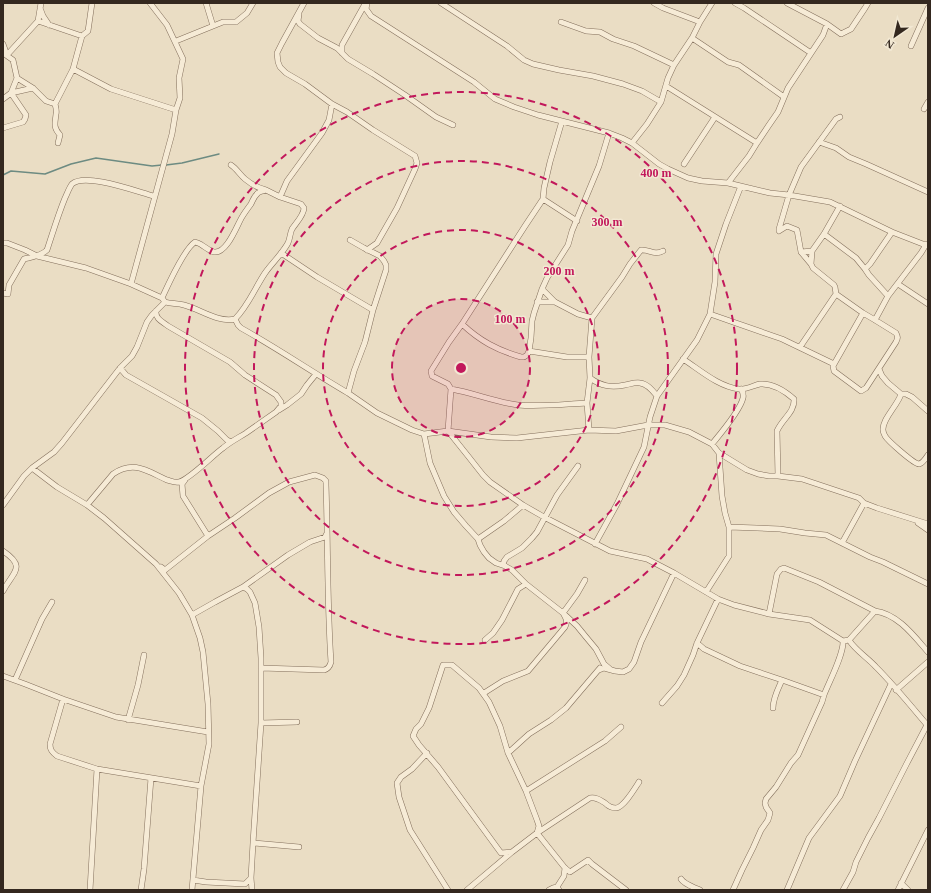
<svg xmlns="http://www.w3.org/2000/svg" width="931" height="893" font-family="Georgia,serif">
	<style>
		.lines { fill: none; stroke-linecap: round; stroke-linejoin: round }
		.stream { stroke: #6d8b82; stroke-width: 1.5 }
		.minor-casing { stroke: #836f5c; stroke-width: 6 }
		.minor { stroke: #f6ebd6; stroke-width: 5 }
		.ring { fill: none; stroke: #c2185b; stroke-width: 2; stroke-dasharray: 7 5 }
		.centre { fill: #c2185b; stroke: #f2e8d3; stroke-width: 2 }
		.ring-label { font-size: 12px; text-anchor: middle; font-weight: bold; fill: #c2185b; stroke: #f2e8d3; stroke-width: 3; stroke-linejoin: round; paint-order: stroke }
	</style>
	<rect width="100%" height="100%" fill="#eaddc4"/>
	<g class="lines">
		<!-- stream -->
		<path class="stream" d="M166,165L182,163L219,154
			M3,175L11,171L45,174L71,164L96,158L152,166L162,165"/>
		<!-- minor casing -->
		<g class="minor-casing">
			<path id="minor" d="M206,3L213,26
				M304,3L282,43L277,53L278,62L280,67L286,73L305,84L332,104L347,112L373,130L415,156L417,163L415,169L397,208L377,243L367,250
				M367,3L366,9L371,16L474,82L495,99L514,107L538,115L609,133L622,138L632,143L659,164L668,169L688,178L702,181L728,183L770,193L789,195L830,202L892,232L928,246
				M441,3L507,46L524,60L533,64L559,70L593,76L623,84L642,91L661,102
				M654,3L663,8L700,22
				M735,3L744,8L811,53
				M787,3L827,24L841,34L851,29L865,8L868,3
				M40,8L43,16L49,25
				M299,14L298,21L300,24L318,38L337,48L348,59L373,74L405,95L436,117L453,125
				M38,21L82,36
				M561,22L586,31L600,32L613,39L634,46L674,65
				M692,38L728,62L739,65L784,97
				M176,41L223,22H236L247,13L253,3
				M3,44L7,55
				M911,46L928,8
				M3,53L13,60L17,78L11,93
				M342,53V45L365,4
				M7,55L38,21L41,3
				M73,69L111,89L176,110
				M17,78L33,88L46,101L55,104
				M666,86L757,143
				M3,99L11,93L33,88
				M924,109L928,102
				M562,121L550,162L544,188L543,199L525,226L462,324L449,342L431,371L432,376L448,384L451,389C474,393 495,402 518,405C540,407 565,404 587,403
				M3,128L23,122L25,119L26,115L11,93
				M819,142L836,148L849,157L866,164L928,192
				M58,143L60,135C53,127 55,124 56,114C57,111 56,108 55,104L73,69L82,36L88,31L92,3
				M632,143L647,124L661,102L668,78L674,65L692,38L700,22L712,3
				M684,164L715,117
				M231,165C237,169 240,175 245,179C251,184 258,188 266,190
				M728,183L749,156L757,143L769,125L778,112L788,88L823,35L827,24
				M280,197L287,181L322,133L329,120L332,104
				M543,199L577,221
				M824,234L856,258L865,269
				M350,240L364,248L380,256L384,261L386,265V270L373,310L365,342L354,371L348,393L377,413L412,430L424,434L448,431L491,437L517,438L589,430L616,431L648,425H665L689,432L712,444L719,453L747,470L758,474L769,476H778L802,479L859,498L864,503L877,508L928,524
				M3,243H7L25,250L37,256L86,268L131,284L162,298
				M812,251L811,264L813,268L834,285L835,287L836,294L863,313L875,320L896,333C898,337 898,338 896,342L866,388L861,391L834,371L833,366L863,313
				M801,252L812,251L824,234L840,206
				M281,253L317,277L373,310
				M811,264L801,252L797,230L787,226L779,231V229L789,195L801,167L836,119L840,117
				M131,284L172,134L176,110L180,98L179,78L183,59L167,25L150,3
				M898,284L928,304
				M542,289L555,302L578,314L592,318
				M3,293L8,294L9,285L24,259C32,257 41,256 47,250C53,232 58,215 65,198C67,194 69,188 72,184C85,172 138,192 154,196
				M888,296L869,275L865,269L870,264L892,232
				M537,302H555
				M710,314L782,339L834,364
				M235,319L238,325L241,328C277,348 312,372 348,393
				M875,320L888,296L921,253L924,248L925,244
				M462,324C480,341 497,350 521,357H524L527,355L529,351L531,338L532,321L534,313L542,289L547,278L568,245L572,231L599,166L609,133
				M800,347L836,294
				M529,351L567,357H589
				M683,359C700,370 719,387 739,389C746,390 754,385 760,384C772,383 785,391 794,399C795,412 782,419 777,431L778,476
				M120,368L126,375L202,418L218,431L227,440L231,442
				M879,369L882,376L888,383L901,394H906L912,397L928,411
				M590,378C601,386 611,388 625,385C630,384 636,382 640,383C648,384 653,391 657,396
				M451,389L448,431L468,456L483,475L490,482L523,505L544,517L610,551L647,559L674,573L718,599L734,605L769,614L810,620L843,641L849,640C855,650 868,658 876,667C894,685 911,706 928,726
				M901,394C898,405 882,419 883,430C883,432 884,434 885,436C888,441 914,464 919,464C923,463 926,458 928,455
				M279,410L287,405L301,394L307,385L316,374
				M589,430L587,403L590,378L589,357L592,318L622,277L630,264L641,250C649,249 654,256 663,251
				M424,434L430,463L444,496L454,512L466,526L478,539L480,545L484,552L489,558L496,563L505,566L512,570L526,584L563,613L577,626L586,637L596,649L604,664L610,669
				M712,444C721,433 740,411 743,398C744,394 743,392 741,389
				M32,468L57,487L87,505L104,518L156,564L179,593L192,615L200,638L203,652L208,704L209,744L201,786L192,890
				M185,480L182,484L183,496L208,536
				M3,505L24,476L32,468L54,452L62,443L120,368L132,356L137,347L147,322L152,315L165,302L162,298C168,285 184,249 195,242L198,243C203,245 209,251 214,252C227,254 237,225 242,217C245,212 248,208 251,204C253,200 254,196 258,193C260,191 264,191 266,190L280,197L301,204L304,208C304,215 296,223 292,229C290,233 290,239 288,243C282,254 272,263 265,273C255,288 248,306 235,319C218,323 200,309 184,305C177,303 171,304 165,302
				M87,505L113,474C134,460 147,471 167,480C171,481 175,483 179,482C190,479 213,455 223,448C230,442 238,438 246,433C256,426 266,419 276,412L281,406V402L276,395L245,375L230,362L168,326C163,322 155,319 156,311
				M918,523L928,530
				M729,527L780,529L805,533L826,535L870,557L883,562L928,584
				M478,539L504,521L523,505
				M842,543L864,503
				M595,544L617,504L644,447L650,417L657,396L697,340L710,314L715,282L716,254L726,224L741,186
				M3,551C27,567 13,572 3,591
				M503,565L504,561L507,557L522,548L532,538L537,532L557,495L578,466
				M161,567L165,570L208,536L235,518L269,493L289,482L315,475L323,478L326,481V485C328,544 327,603 331,662C330,666 328,669 324,670L261,668
				M243,587L247,589L250,592L255,603L259,627L261,658V723L253,843L251,878L252,890
				M706,592L729,556V527L725,513L722,496L719,453
				M769,614L777,574L781,569L784,568L819,582L875,611C898,614 914,636 928,652
				M192,615L215,602L243,587L288,555L310,542L325,537L327,533
				M485,640L493,633L502,620L518,589L526,584
				M849,640L875,611
				M697,643L704,649L740,666L782,680C778,689 773,698 773,708
				M599,670L604,668L615,671L623,672L629,669L634,662L641,642L674,573
				M3,676L25,684L63,699L116,717L208,732
				M15,680L42,619L52,602
				M782,680L824,695
				M896,690L928,662
				M484,693L503,681L528,671L565,627C568,621 566,618 563,613L577,594L585,580
				M63,699L50,744C50,750 52,752 57,756L97,769L201,786
				M662,703L677,686L684,675L693,655L697,643L718,599
				M128,720L138,685L144,655
				M261,723L297,722
				M427,753L412,769L401,777L397,783L399,797L410,830L448,890
				M508,753L529,734L551,720L566,708L600,668
				M526,791L605,741L621,727
				M253,843L299,847
				M512,852L501,853L438,767L419,745L413,736L416,729L421,724L429,708L443,665H452L479,688L489,702L500,726L508,753L526,791L537,820L539,826L537,833L565,868L570,872L588,860L592,864L626,890
				M681,879C685,885 694,887 700,890
				M193,880L206,882L245,884L251,878
				M901,883L908,890
				M90,890L97,769
				M141,890L144,869L151,778
				M467,890L512,852L537,833L590,798C596,797 600,800 605,803C608,806 612,808 616,808C624,807 635,788 639,782
				M549,890L553,888L557,887
				M559,890L557,887L564,876L565,868
				M733,890L742,870L753,848L761,830L768,820L770,813L766,807L765,803L766,799L776,787L791,763L798,755L822,702L824,695C829,682 844,654 843,641
				M787,890L809,838L840,796L855,761L891,684
				M843,890L853,872L856,862L868,838L879,818L906,765L927,725
				M898,890L928,830"/>
		</g>
		<!-- minor -->
		<use href="#minor" class="minor"/>
	</g>
	<!-- distance rings -->
	<circle cx="461" cy="368" r="69" fill="#c2185b" fill-opacity=".12"/>
	<g class="ring">
		<circle cx="461" cy="368" r="69"/>
		<circle cx="461" cy="368" r="138"/>
		<circle cx="461" cy="368" r="207"/>
		<circle cx="461" cy="368" r="276"/>
	</g>
	<circle cx="461" cy="368" r="6" class="centre"/>
	<g class="ring-label">
		<text x="656" y="177">400 m</text>
		<text x="607" y="226">300 m</text>
		<text x="559" y="275">200 m</text>
		<text x="510" y="323">100 m</text>
	</g>
	<!-- border -->
	<rect width="931" height="893" fill="none" stroke="#34281f" stroke-width="8"/>
	<!-- north arrow -->
	<g transform="translate(895 36) rotate(214)" stroke="#f2e8d3" stroke-width="3" paint-order="stroke">
	<path d="M0-3L7 15L0 10L-7 15Z" fill="#34281f"/>
	<text y="-6" font-size="11" font-weight="bold" text-anchor="middle" fill="#34281f">N</text>
	</g>
</svg>
